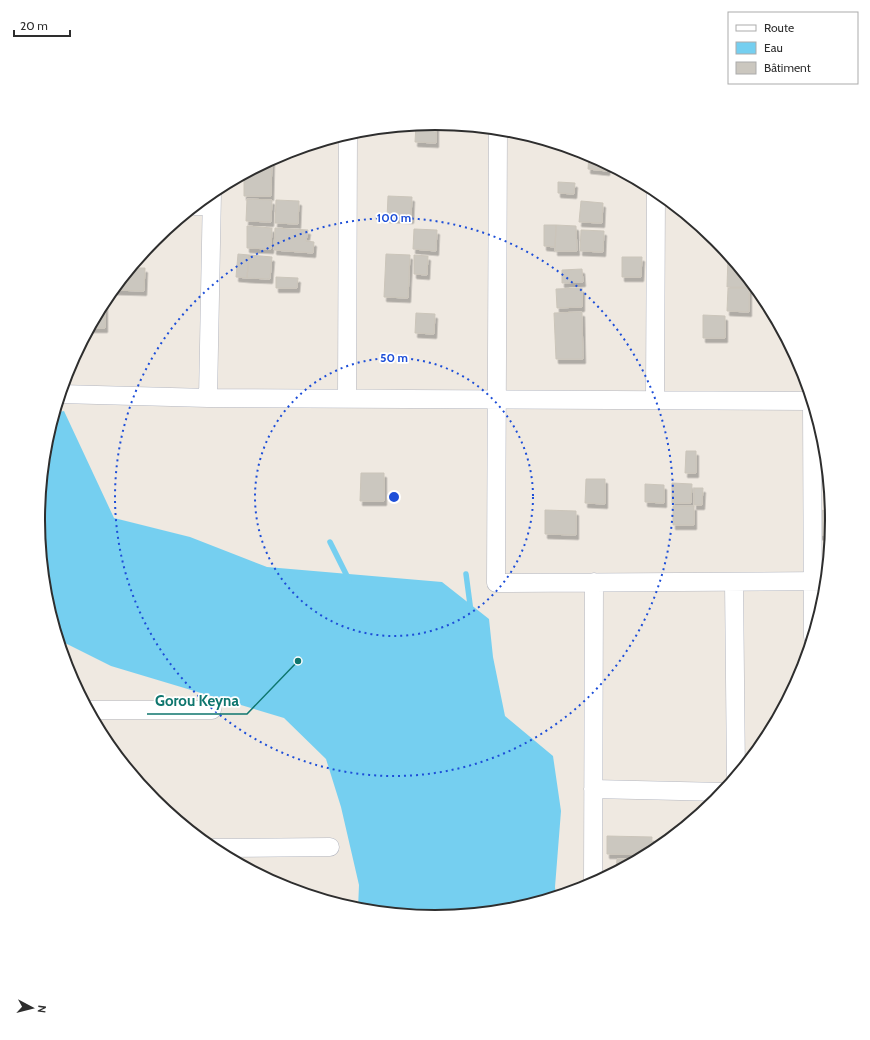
<svg xmlns="http://www.w3.org/2000/svg" width="870" height="1040" font-family="Cabin,sans-serif">
	<style>
		.water { fill: #75cff0 }
		.lines { fill: none; stroke-linecap: round; stroke-linejoin: round }
		.stream { stroke: #75cff0; stroke-width: 5.5 }
		.building { fill: #cbc7bf; stroke: #cbc5ba; filter: url(#shadow) }
		.street-casing { stroke: #b4b7c1; stroke-width: 19 }
		.street { stroke: #fff; stroke-width: 18 }
		.ring { fill: none; stroke: #1d4ed8; stroke-width: 2; stroke-dasharray: 2 4 }
		.rim { fill: none; stroke: #2e2e2e; stroke-width: 2 }
		.centre { fill: #1d4ed8; stroke: #fff; stroke-width: 2 }
		.ring-label { font-size: 12px; text-anchor: middle; font-weight: bold; fill: #1d4ed8; stroke: #fff; stroke-width: 3.5; stroke-linejoin: round; paint-order: stroke }
		.leader { fill: none; stroke: #0f766e; stroke-width: 1.5 }
		.callout-dot { fill: #0f766e; stroke: #fff; stroke-width: 1.5 }
		.callout-label { font-size: 15px; text-anchor: middle; font-weight: bold; fill: #0f766e; stroke: #fff; stroke-width: 3.5; stroke-linejoin: round; paint-order: stroke }
	</style>
	<defs>
		<filter id="shadow"><feDropShadow dx="2.5" dy="4.5" stdDeviation="0" flood-color="#0004"/></filter>
	</defs>
	<rect width="100%" height="100%" fill="#efe9e1"/>
	<!-- water -->
	<path class="water" d="M64,411L114,518L190,537L267,567L442,582L489,619L493,657L505,716L553,756L561,811L555,887L556,896L512,909L435,917L358,909L359,885L341,807L326,759L284,718L111,666L59,640L46,597L38,520L46,442L55,413Z"/>
	<g class="lines">
		<!-- stream -->
		<path class="stream" d="M330,542L349,580
			M466,574L471,612"/>
	</g>
	<!-- building -->
	<path class="building" d="M436,123V143L415,142L416,125Z
		M589,154L608,164L607,171L588,169Z
		M272,159L271,196H244V174Z
		M558,182L575,183L574,194L558,193Z
		M388,196L412,197L411,219L387,218Z
		M247,199L272,200L271,222L246,221Z
		M276,200L299,201L298,224L275,223Z
		M581,201L603,203L602,223L579,222Z
		M544,225H556L555,247L544,246Z
		M556,225L576,226L577,251H555Z
		M247,226L272,228L271,249L247,248Z
		M275,228L308,230L306,241L314,242L313,253L274,250Z
		M414,229L437,230L436,251L413,249Z
		M581,230L604,231L603,252L580,251Z
		M238,254L249,255L247,278L236,277Z
		M386,254L410,255L408,298L384,297Z
		M249,255L272,257L270,279L247,278Z
		M414,255L428,256L427,275L414,274Z
		M728,256H730L751,282V287H727Z
		M622,257H642L641,277H622Z
		M131,268H145L144,291L112,290Z
		M582,269L583,282L562,283V270Z
		M276,277L298,278L297,288H276Z
		M582,288V307L557,308L556,289Z
		M728,288H749V312L727,311Z
		M105,299V328H90Z
		M582,312L583,359H556L554,313Z
		M416,313L435,314L434,334L415,333Z
		M703,315L725,316V338H703Z
		M686,451H696V473H685Z
		M361,473H384V501H360Z
		M586,479H605V504L585,503Z
		M672,483L692,484L691,503H672Z
		M645,484L664,485V503L645,502Z
		M694,488H703L702,505H694Z
		M673,506H694V525H673Z
		M545,510L576,511V535L545,534Z
		M818,510L831,511L832,520L830,536L817,535Z
		M607,836L652,837L651,853L648,854H607Z
		M617,859H631V863L616,871Z"/>
	<g class="lines">
		<!-- street casing -->
		<g class="street-casing">
			<path id="street" d="M498,129L496,583L826,581
				M195,206H211
				M60,394L208,398L812,401
				M208,398L212,192
				M347,398L348,134
				M655,400L656,191
				M812,401L813,637
				M734,582L736,776
				M88,710H212
				M593,789L723,792
				M212,848L330,847
				M593,883L594,582"/>
		</g>
		<!-- street -->
		<use href="#street" class="street"/>
	</g>
	<!-- distance rings -->
	<g class="ring">
		<circle cx="394" cy="497" r="139"/>
		<circle cx="394" cy="497" r="279"/>
	</g>
	<!-- crop -->
	<path d="M0 0H870V1040H0ZM45 520a390 390 0 1 1 780 0a390 390 0 1 1-780 0Z" fill="#fff" fill-rule="evenodd"/>
	<path class="rim" d="M45 520a390 390 0 1 1 780 0a390 390 0 1 1-780 0Z"/>
	<circle cx="394" cy="497" r="6" class="centre"/>
	<g class="ring-label">
		<text x="394" y="222">100 m</text>
		<text x="394" y="362">50 m</text>
	</g>
	<!-- callouts -->
	<path class="leader" d="M298 661L247 714H147"/>
	<circle class="callout-dot" cx="298" cy="661" r="4"/>
	<g class="callout-label">
		<text x="197" y="706">Gorou Keyna</text>
	</g>
	<!-- legend -->
	<rect x="728" y="12" width="130" height="72" fill="#ffffff" stroke="#ababab"/>
	<rect x="736" y="25" width="20" height="6" fill="#ffffff" stroke="#ababab"/>
	<text x="764" y="32" font-size="12" fill="#2e2e2e">Route</text>
	<rect x="736" y="42" width="20" height="12" fill="#75cff0" stroke="#ababab"/>
	<text x="764" y="52" font-size="12" fill="#2e2e2e">Eau</text>
	<rect x="736" y="62" width="20" height="12" fill="#cbc7bf" stroke="#ababab"/>
	<text x="764" y="72" font-size="12" fill="#2e2e2e">Bâtiment</text>
	<!-- north arrow -->
	<g transform="translate(32 1008) rotate(97)" stroke="#ffffff" stroke-width="3" paint-order="stroke">
	<path d="M0-3L7 15L0 10L-7 15Z" fill="#2e2e2e"/>
	<text y="-6" font-size="11" font-weight="bold" text-anchor="middle" fill="#2e2e2e">N</text>
	</g>
	<!-- scale -->
	<path d="M14 30v6h56v-6" fill="none" stroke="#2e2e2e" stroke-width="2"/>
	<text x="20" y="30" font-size="12" fill="#2e2e2e" stroke="#ffffff" stroke-width="3" paint-order="stroke">20 m</text>
</svg>
